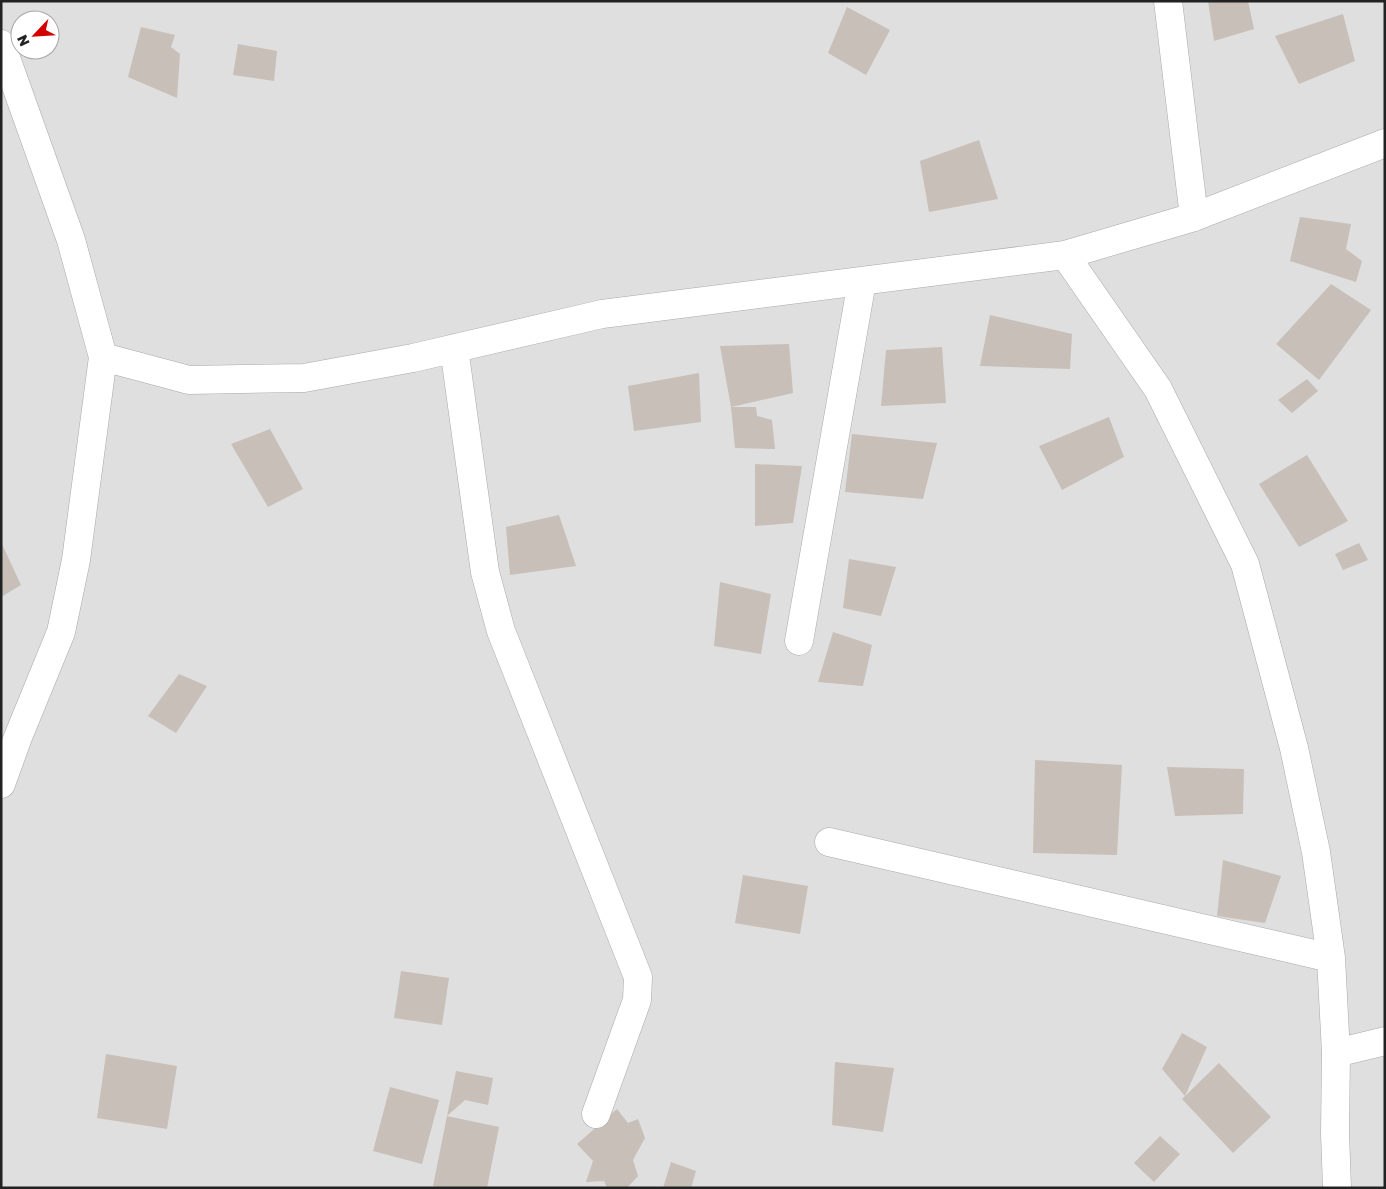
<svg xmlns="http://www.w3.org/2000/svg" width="1386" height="1189" font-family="'Golos Text',sans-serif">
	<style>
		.residential { fill: #e0dfdf; fill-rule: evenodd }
		.building { fill: #c7bfb8 }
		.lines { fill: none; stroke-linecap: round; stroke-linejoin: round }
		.minor-casing { stroke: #a9a9a9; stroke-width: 29 }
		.minor { stroke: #fff; stroke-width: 28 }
	</style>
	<rect width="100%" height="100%" fill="#f2efe9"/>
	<!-- residential -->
	<path class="residential" d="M1,1H1385V1188H1ZM20,20H50V50H20Z"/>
	<!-- building -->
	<path class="building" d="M1208,1H1248L1254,29L1214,41Z
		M847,7L890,30L866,75L828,53Z
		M1343,14L1355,61L1299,84L1275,36Z
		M141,27L175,35L171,47L180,54L177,98L128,77Z
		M238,44L277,51L274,81L233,75Z
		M979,140L998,199L929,212L920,161Z
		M1300,217L1351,224L1346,249L1362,261L1356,282L1290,261Z
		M1331,284L1371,310L1319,380L1276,344Z
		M990,315L1072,334L1070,369L980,366Z
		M789,344L793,393L731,407H756L757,416L772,420L775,449L735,448L731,407L720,346Z
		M942,347L946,403L881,406L886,350Z
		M699,373L701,422L634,431L628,386Z
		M1307,379L1318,391L1292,413L1278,400Z
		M1109,417L1124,457L1062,490L1039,446Z
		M270,429L303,489L268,507L231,444Z
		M852,434L937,443L923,499L845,492Z
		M1307,455L1348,521L1299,547L1259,484Z
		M755,464L802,466L793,523L755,526Z
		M559,515L576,566L510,575L506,527Z
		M1,542L21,585L1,597Z
		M1359,543L1368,560L1343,570L1335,554Z
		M849,559L896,567L881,616L843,608Z
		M720,582L771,594L761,654L714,646Z
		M833,632L872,645L863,686L818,682Z
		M179,674L207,686L176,733L148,716Z
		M1035,760L1122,765L1117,855L1033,853Z
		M1167,767L1244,769L1243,814L1175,816Z
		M1223,860L1281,876L1265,923L1217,916Z
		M743,875L808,886L800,934L735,923Z
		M401,971L449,978L442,1025L394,1018Z
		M1182,1033L1207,1047L1185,1096L1162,1069Z
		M106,1054L177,1066L167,1129L97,1118Z
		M835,1062L894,1068L883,1132L832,1125Z
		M1219,1063L1271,1117L1233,1153L1182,1099Z
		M456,1071L493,1078L488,1105L465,1100L447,1116Z
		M390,1087L439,1100L422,1164L373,1151Z
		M617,1109L628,1123L638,1119L645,1138L633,1160L638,1176L627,1188H607L604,1181L586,1182L593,1161L577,1144Z
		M447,1116L499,1127L487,1188H441L433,1186Z
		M1160,1136L1180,1154L1154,1182L1134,1163Z
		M671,1162L696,1171L691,1188H663Z"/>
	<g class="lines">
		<!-- minor casing -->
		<g class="minor-casing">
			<path id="minor" d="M1168,1L1194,217
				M1,44L71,240L103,357L189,380L304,378L413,358L602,314L1065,255L1194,217L1385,143
				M1065,255L1158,389L1245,564L1294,748L1316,852L1331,958L1336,1053L1335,1133L1337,1188
				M454,348L485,572L501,631L638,977L637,1000L596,1114
				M799,641L862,281
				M1,784L18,737L61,632L76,560L103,357
				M829,842L1331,958
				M1336,1053L1385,1041"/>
		</g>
		<!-- minor -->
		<use href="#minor" class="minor"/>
	</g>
	<!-- border -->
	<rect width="1386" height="1189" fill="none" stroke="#222222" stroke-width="5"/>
	<!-- north arrow -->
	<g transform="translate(35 35) rotate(245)"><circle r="24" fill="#ffffff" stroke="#a7a7a7"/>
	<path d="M0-4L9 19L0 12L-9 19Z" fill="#d40000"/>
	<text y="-8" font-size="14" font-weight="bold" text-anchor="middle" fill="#222222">N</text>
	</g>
</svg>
